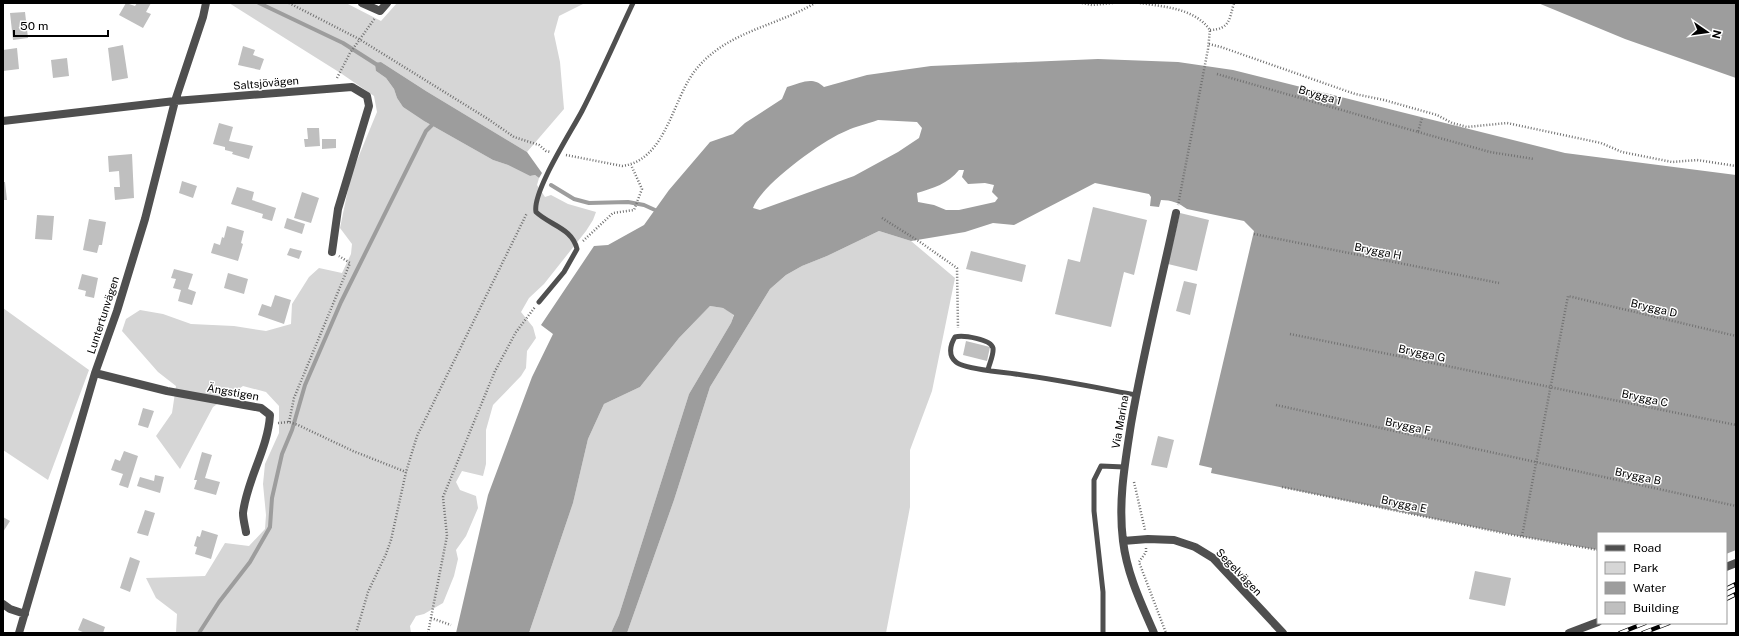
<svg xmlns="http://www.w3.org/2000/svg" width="1739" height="636" font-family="'Public Sans',sans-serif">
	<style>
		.green { fill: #d6d6d6 }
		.water { fill: #9d9d9d; fill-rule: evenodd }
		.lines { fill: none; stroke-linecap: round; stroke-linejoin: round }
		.stream { stroke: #9d9d9d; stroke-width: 4 }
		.building { fill: #bfbfbf }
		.path { stroke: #717171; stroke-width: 2.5; stroke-dasharray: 1 2; stroke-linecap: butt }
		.service { stroke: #4f4f4f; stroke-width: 5 }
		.minor { stroke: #4f4f4f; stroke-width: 8 }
		.rail-casing { stroke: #000; stroke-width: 4.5 }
		.rail { stroke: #fff; stroke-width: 3; stroke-dasharray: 9; stroke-linecap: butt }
		.labels { text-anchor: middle; stroke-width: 3; stroke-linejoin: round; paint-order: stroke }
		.street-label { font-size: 11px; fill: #000; stroke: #fff }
	</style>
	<rect width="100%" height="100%" fill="#fff"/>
	<!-- green -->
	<path class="green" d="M229,3H346L381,21L397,3H585L559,16L554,34L560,62L564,109L527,152L426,91L381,62L376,71L386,78L394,89L397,98L403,107L424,121L493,160L508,165L530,176L535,175L539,178L537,185L545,197L551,195L568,204L596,212L593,220L586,231L544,284L529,298L521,312L533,327L536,338L527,351L526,368L521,376L493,405L486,430V464L483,476L462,471L456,482L460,490L476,496L478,508L466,536L456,550L458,559L454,576L443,603L424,614L416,616L410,626L411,633H176L177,614L156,598L146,578L205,576L225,543L249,546L265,529L266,515L263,484L265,464L279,433V406L266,392L243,386L213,407L180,469L156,436L172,413L176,386L158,372L122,331L126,319L140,310L163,314L191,324L234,326L266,331L291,324L292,304L309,277L319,268L342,273L351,254L352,244L340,228L351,175L377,112L374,96L342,74Z
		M879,231L911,241L955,278L932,391L910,450V507L886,633H627L674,500L710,387L770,289L786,275L802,266L827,256Z
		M710,306L723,308L734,314L731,323L689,394L619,615L611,633H529L573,503L588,439L604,404L640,387L679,338Z
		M3,308L89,370L48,480L3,450Z"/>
	<!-- water -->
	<path class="water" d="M1538,3H1736V78L1625,39Z
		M1098,59L1178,62L1233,70L1565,153L1736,175V550L1726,554V533H1598V550L1513,535L1211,473L1212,468L1199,465L1254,231L1244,221L1187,209C1179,203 1171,200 1161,200L1159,207L1150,206L1151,197L1149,194L1095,183L1014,225L993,223L965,232L911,241L879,231L827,256L802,266L786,275L770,289L710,387L674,500L627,633H611L619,615L689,394L731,323L734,315L723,308L710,306L679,338L640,387L604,404L588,439L573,503L529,633H456L488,495L532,377L553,334L541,325L594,246L608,245L644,225L669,190L710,142L733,134L745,123L782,99L787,87C802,83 812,76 824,87L867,75L931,66ZM878,120L917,122L922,128L919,138L898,152L854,176L760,210L753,208C761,185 823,140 846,131C856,126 867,124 878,120ZM959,170H964L962,177L968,184L985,183L994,185L992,192L998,198L995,202L959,210H946L934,205L918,202L917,193C933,188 948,184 959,170Z
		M381,62L426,91L527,152L542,173L539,178L535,175L530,176L508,165L493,160L424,121L403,107L397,98L394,89L386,78L376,71L375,63Z"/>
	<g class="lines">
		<!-- stream -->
		<path class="stream" d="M259,3L343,43L379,66
			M551,185L574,199L589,203L628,202L644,205L655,210
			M199,633L219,602L250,562L270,527L272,498L282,454L292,430L305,385L341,302L426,131L434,123"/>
	</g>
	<!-- building -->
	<path class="building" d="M126,3L135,6L137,3H151L146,12L151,14L143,28L119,15Z
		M25,12L28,38L13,40L10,13Z
		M123,45L128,78L112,81L108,48Z
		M243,46L255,50L253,55L264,59L260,70L238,65Z
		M17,48L19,69L3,71V50Z
		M67,58L69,76L53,78L51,60Z
		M219,123L233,127L229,141L253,146L249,159L232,154L233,152L225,150V147L213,144Z
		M307,128H319L320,146L305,147L304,139H308Z
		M322,139H336V148L322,149Z
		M132,154L134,198L115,200L114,187H120L119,171L109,172L108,156Z
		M182,181L197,186L193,198L179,193Z
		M3,182H5L7,200H3Z
		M237,187L254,192L252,200L276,208L272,221L262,218L263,214L231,204Z
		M302,192L319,198L311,223L294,218Z
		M1093,207L1147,220L1134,275L1124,272L1111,327L1055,314L1068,259L1080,262Z
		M1180,213L1209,220L1197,271L1168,264Z
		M37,215L54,216L52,240L35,239Z
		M287,218L305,224L302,234L284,228Z
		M89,219L106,222L102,245H99L97,253L83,250Z
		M227,226L244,231L241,243L243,244L238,261L211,253L214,243L220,245L222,237L224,238Z
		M290,248L302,251L299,259L287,255Z
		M971,251L1026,265L1022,282L966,269Z
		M174,269L193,274L188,289L196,292L192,305L178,301L181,290L173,288L176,279L171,278Z
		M228,273L248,279L244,294L224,288Z
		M82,274L98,278L94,298L85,296L86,291L78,289Z
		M1184,281L1197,284L1190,315L1176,311Z
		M275,295L291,300L284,324L258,315L262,304L271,307Z
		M966,341L990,347L987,361L963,355Z
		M143,408L154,411L148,428L138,425Z
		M1158,436L1174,440L1167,468L1151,465Z
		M124,451L138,456L128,488L119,485L123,474L111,470L115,459L120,461Z
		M202,452L212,455L205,478L220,482L216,495L194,489L197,480H194Z
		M155,475L164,477L160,493L137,486L140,477L154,481Z
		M145,510L155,513L148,536L137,533Z
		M3,517L10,521L3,532Z
		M202,530L218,535L211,559L195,554L197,547L194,546L197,536L200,537Z
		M130,557L140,561L130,592L120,588Z
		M1475,571L1511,578L1505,606L1469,599Z
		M83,618L105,627L103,633H85L78,630Z"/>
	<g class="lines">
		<!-- path -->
		<path class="path" d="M289,3L359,39L488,119L514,137L539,145L546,151L550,152
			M1082,3L1092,5L1113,3
			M1140,3C1165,7 1194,8 1210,30L1208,49L1178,205
			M1210,30C1230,29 1229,20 1234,3
			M1209,44L1221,47L1355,94L1384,100L1437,115L1452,123L1467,127L1507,123L1601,143L1622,152L1672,162L1697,160L1736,166
			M1217,74L1418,132L1422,118
			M337,78L350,53L375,18
			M1418,132L1490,152L1534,159
			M566,155L622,166C668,160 672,96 698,67C729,31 777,26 815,3
			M882,218L920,242L957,268L958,328
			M1254,234L1499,283
			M583,241L613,213L634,210L642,189L631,165
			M1290,334L1736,425
			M1276,405L1736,506
			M289,422L294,398L350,263L339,256
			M278,423L289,422L298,425L353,451L406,472
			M1134,482L1145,530
			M1282,487L1513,535L1598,550
			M1522,536L1568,296L1736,336
			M1146,548V552L1139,562L1166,633
			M431,618L451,625
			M356,633L368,592L386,554L391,540L406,472L417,436L527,213
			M428,633L447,536L443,497L495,371L516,332L535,307"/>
		<!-- service -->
		<path class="service" d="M539,302L564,272L577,249C572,228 551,226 536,212C532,192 571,132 582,111C600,76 616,39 633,3
			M988,370C989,364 994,355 993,348C991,339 963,335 955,337C950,345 948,356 956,362C961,367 984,370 991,371C1040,376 1088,386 1136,395
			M1103,633V592L1094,511V480L1101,466L1124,467"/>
		<!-- minor -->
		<path class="minor" d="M362,3L380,11L387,3
			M3,121L175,101L352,87L367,96L369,106L338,209L332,252
			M95,373L167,391L261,408L270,415C268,449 247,479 243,513C243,519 245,526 246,532
			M1123,541L1148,539L1174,540L1195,547L1213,558L1283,633
			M1726,567L1736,563
			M3,604L10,609L25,614
			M19,633L95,373L117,311L145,219L175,101L203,17L206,3
			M1154,633C1141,603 1127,574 1123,541C1118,501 1125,463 1131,424C1143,353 1161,283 1176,213
			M1569,633L1598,622"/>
		<!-- rail casing -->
		<g class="rail-casing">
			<path id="rail" d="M1726,589L1736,584
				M1726,599L1736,594
				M1620,633L1645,623
				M1643,633L1669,623"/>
		</g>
		<!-- rail -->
		<use href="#rail" class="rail"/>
	</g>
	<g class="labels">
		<!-- street labels -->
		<g class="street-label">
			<text transform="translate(266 83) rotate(-5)" y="4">Saltsjövägen</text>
			<text transform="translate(1320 95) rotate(16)" y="4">Brygga 1</text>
			<text transform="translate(1378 251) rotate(11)" y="4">Brygga H</text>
			<text transform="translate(1654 308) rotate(13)" y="4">Brygga D</text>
			<text transform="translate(103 315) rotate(-72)" y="4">Luntertunvägen</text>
			<text transform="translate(1422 353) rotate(12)" y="4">Brygga G</text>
			<text transform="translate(233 392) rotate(10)" y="4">Ängstigen</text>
			<text transform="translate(1645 398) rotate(12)" y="4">Brygga C</text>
			<text transform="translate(1120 422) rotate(-80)" y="4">Via Marina</text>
			<text transform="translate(1408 426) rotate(12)" y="4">Brygga F</text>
			<text transform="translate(1638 476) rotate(12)" y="4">Brygga B</text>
			<text transform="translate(1404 504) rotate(12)" y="4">Brygga E</text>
			<text transform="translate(1239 572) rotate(46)" y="4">Segelvägen</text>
		</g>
	</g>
	<!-- border -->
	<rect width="1739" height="636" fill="none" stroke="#000000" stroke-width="8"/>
	<!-- legend -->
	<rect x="1597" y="532" width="130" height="92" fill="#ffffff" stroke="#999999"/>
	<rect x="1605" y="545" width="20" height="6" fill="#4f4f4f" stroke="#999999"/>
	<text x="1633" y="552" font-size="12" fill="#000000">Road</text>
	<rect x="1605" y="562" width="20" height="12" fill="#d6d6d6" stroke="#999999"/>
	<text x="1633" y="572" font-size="12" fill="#000000">Park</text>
	<rect x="1605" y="582" width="20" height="12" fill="#9d9d9d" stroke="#999999"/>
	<text x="1633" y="592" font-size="12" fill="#000000">Water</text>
	<rect x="1605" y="602" width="20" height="12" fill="#bfbfbf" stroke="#999999"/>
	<text x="1633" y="612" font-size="12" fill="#000000">Building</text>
	<!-- north arrow -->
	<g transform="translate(1707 32) rotate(103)" stroke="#ffffff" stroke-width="3" paint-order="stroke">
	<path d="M0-3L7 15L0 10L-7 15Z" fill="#000000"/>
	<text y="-6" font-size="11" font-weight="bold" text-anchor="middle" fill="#000000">N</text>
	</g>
	<!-- scale -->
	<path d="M14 30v6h94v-6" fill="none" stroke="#000000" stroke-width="2"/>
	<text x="20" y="30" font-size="12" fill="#000000" stroke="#ffffff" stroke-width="3" paint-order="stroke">50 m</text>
</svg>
